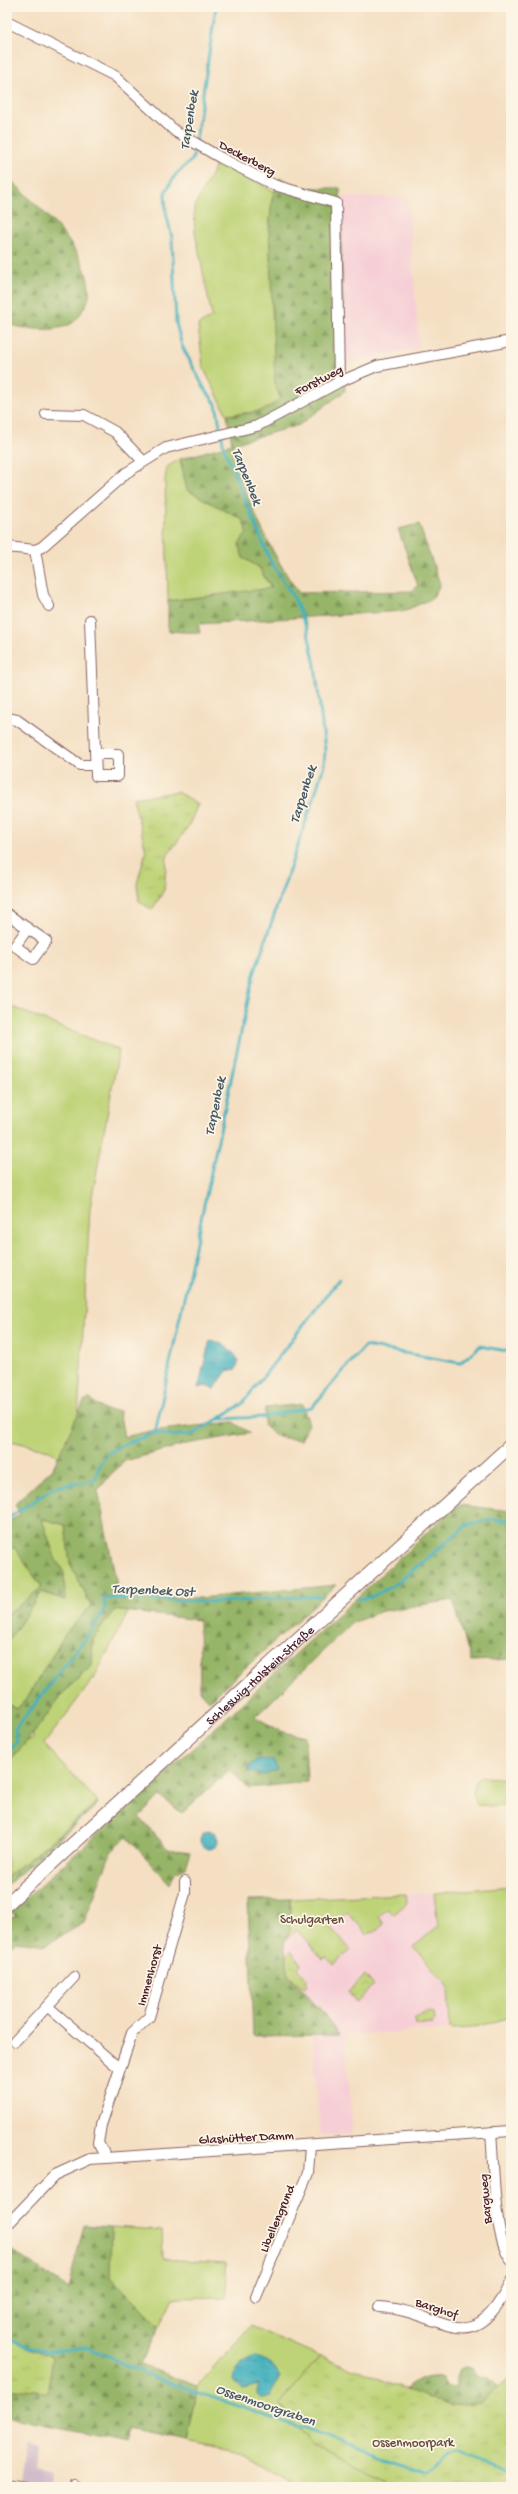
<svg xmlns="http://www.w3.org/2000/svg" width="518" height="2494" font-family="'Gochi Hand',sans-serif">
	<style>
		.built { fill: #f6cfd6 }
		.industrial { fill: #d1bdc9 }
		.green { fill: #bed377; stroke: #847951 }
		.forest { fill: url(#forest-firs); stroke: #706a4a }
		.park { fill: url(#park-tufts); stroke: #847951 }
		.water { fill: url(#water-ripples); stroke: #466874 }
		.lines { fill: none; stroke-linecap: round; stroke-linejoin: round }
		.stream { stroke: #42b1bd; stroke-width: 3 }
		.minor-casing { stroke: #866260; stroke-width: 12 }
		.major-casing { stroke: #866260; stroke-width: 15 }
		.minor { stroke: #fff; stroke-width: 10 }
		.major { stroke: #fff; stroke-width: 13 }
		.labels { text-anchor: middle; stroke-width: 3.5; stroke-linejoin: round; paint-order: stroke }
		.street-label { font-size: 13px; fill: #4a1f2b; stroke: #fcf5e5 }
		.park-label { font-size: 13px; fill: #674c3e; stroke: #fcf5e5 }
		.water-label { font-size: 14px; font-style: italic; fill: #475965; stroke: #fcf5e5 }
	</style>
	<defs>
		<pattern id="forest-firs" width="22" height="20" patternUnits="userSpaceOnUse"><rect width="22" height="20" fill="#96b568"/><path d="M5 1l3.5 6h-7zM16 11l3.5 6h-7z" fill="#7c9356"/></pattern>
		<pattern id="park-tufts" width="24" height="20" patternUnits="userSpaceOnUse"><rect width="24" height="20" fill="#bed377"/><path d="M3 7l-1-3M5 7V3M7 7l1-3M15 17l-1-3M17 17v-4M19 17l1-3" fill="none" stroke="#a5b567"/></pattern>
		<pattern id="water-ripples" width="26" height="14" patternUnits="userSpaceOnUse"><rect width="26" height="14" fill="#42b1bd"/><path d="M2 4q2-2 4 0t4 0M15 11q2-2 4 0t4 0" fill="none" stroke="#398f9a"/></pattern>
	</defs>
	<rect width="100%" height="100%" fill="#fcf5e5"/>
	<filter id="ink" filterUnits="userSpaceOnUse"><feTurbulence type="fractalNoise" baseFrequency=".025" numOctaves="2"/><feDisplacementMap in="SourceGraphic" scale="8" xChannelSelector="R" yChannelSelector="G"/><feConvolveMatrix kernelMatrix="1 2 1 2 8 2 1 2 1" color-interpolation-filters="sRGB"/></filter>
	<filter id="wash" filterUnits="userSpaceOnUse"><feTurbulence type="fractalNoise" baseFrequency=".012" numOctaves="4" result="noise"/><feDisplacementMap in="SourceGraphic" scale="16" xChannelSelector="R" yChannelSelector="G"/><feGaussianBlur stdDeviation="0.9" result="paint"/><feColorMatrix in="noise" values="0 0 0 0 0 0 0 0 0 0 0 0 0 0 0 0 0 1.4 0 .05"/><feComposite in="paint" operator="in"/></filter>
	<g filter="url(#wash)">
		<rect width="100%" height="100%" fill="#f4dfc2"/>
		<!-- built -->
		<path class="built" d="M339,197H408L419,348L344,364Z
			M511,1886V2017L472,2028L345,2035L353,2133L320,2135L312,2035L253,2036L248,1900L434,1893Z"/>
		<!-- industrial -->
		<path class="industrial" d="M27,2443L38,2445L36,2468L53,2472L52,2487L21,2482Z"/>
		<!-- green -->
		<path class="green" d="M217,163L282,195L289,401L262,411L227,415L203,367L198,325L212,317L195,232L194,208Z
			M180,459L187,490L243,520L247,533L243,558L259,567L271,589L168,601L165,479L167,467Z
			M7,1005L119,1050L90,1208L77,1435L71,1467L49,1450L7,1440Z
			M41,1518L65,1525L70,1563L91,1606L66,1633L26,1699L17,1709L7,1703V1642L42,1592L64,1600V1573L55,1558Z
			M14,1547L42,1587L7,1615V1551Z
			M114,1610L128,1612L94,1678L44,1744L98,1802L7,1877V1764L27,1741L33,1739V1734L62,1694L92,1665L93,1639Z
			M483,1777L511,1779V1807L477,1805C471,1796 473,1788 477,1779Z
			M511,1886V2017L472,2028L450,2029L448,1986L414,1947L438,1926L434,1893Z
			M406,1894L407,1903L393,1915L388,1909L379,1916L384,1923L373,1933L371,1931L368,1935L347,1912L330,1927L351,1950L334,1965L326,1957L323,1959L297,1930L285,1940L290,1929V1899Z
			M111,2227L162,2230L163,2259L226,2263L227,2297L173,2298L159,2327L109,2277Z
			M250,2326L320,2356L280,2405L312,2446L386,2478V2487H302L244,2453L187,2441L198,2386Z"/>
		<!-- forest -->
		<path class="forest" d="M7,176C36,206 93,251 89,297C88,303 82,311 79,316C67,336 25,329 7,324Z
			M280,178L298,188H340L345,391L299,425L232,444C241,490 271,555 299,593L412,591L418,586L398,529L419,524L440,584L433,598L404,611L198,624L200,633L168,631V601L271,588L259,567L243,558L239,544L247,533L243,520L187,490L180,459L232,444L227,415C251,412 262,416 280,398L275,384L269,230L272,198Z
			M90,1399L104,1410L119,1411L124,1437L150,1431L233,1422L250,1433L187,1444L125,1461L110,1475L98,1491L119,1595L200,1598L336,1585L209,1701L200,1691L199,1620L114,1610L93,1639L92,1665L62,1694L33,1734L7,1764V1703L17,1709L26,1699L66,1633L91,1606L70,1563L65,1525L42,1519L55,1558L64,1573L65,1600L42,1592L7,1642V1615L42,1587L14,1547L7,1551V1522L20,1515L15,1504L53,1468L84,1401Z
			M302,1404L309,1424L301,1440L278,1437L264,1425L265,1408Z
			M460,1505L511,1511V1659L471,1661L453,1600L382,1611L352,1623L255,1717L283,1732L305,1737L307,1782L248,1788L229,1770L182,1813L160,1796L139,1817L168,1849L191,1852L186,1867L175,1872L170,1884L127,1837L111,1852L84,1923L46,1945L16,1941L7,1950V1920L15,1916L11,1912L222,1722L443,1518Z
			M98,1802L96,1806L7,1885V1877Z
			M290,1899V1929L284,1944L289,1976L318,2006L339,2035L253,2036L248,1900Z
			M84,2225L111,2227L110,2277L159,2327L140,2365L198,2386L187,2441L128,2429L127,2441L7,2417V2388L47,2392L53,2357L7,2340V2247L68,2289Z
			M467,2366L472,2368L477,2377L488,2378L499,2387L482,2402L450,2406L406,2389C417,2379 427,2376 442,2377L447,2387L456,2388V2377L460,2369Z"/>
		<!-- park -->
		<path class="park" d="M177,792L198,804L188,827L167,856L164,890L152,910L139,901L137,884L146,851L133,798Z
			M291,1951L301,1964L298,1968L308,1979L306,1981L308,1985L304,1988L289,1976L286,1956Z
			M365,1976L374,1985L356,2002L348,1992Z
			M426,2012L434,2014L435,2021L432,2024L416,2025L415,2018Z
			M7,2340L53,2357L47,2392L7,2388Z
			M320,2356L450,2406L482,2402L511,2376V2487H386V2478L312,2446L280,2405Z"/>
		<!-- water -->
		<path class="water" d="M210,1340C224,1344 231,1348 239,1361L236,1369L227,1371L214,1389L205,1386L198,1388Z
			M258,1759L274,1761L277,1770L264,1775L248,1771L249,1766Z
			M200 1840a9 9 0 1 1 18 0a9 9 0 1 1-18 0Z
			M255,2357C268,2360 274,2364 280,2376L271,2397L262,2398L256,2394L259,2385L243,2389L233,2382C235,2367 242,2363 255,2357Z"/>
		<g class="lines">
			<!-- stream -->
			<path class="stream" d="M218,1419L261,1417L312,1407L365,1346L460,1363L480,1346L511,1352
				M155,1433L169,1436L194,1434L242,1404L339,1279
				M7,1519L55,1487L95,1480C101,1446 127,1444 155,1433L253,977L316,791L324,765L325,750L315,665L307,629L294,598L270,560L224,448L216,404L204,388L182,346L176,323L172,238L166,212L165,193L176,174L193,159L216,7
				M359,1599L371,1597L396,1584L467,1525L487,1520H511
				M7,1753L17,1742L15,1730L91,1631L105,1608L104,1598L220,1602L319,1596
				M7,2338L20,2344L49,2352L88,2347L153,2377L429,2472L451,2452L458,2451L511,2475"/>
		</g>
	</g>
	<g filter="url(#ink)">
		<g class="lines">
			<!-- minor casing -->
			<g class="minor-casing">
				<path id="minor" d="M7,22L115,76L176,132L221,158L274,185L336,203L339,382
					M46,414L84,415L115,432L142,460
					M7,547L35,550L42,547L126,473L166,448L257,426L339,382L377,366L511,341
					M35,550L43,595L49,606
					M90,620L96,776H118V754H95
					M7,718L17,720L80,765H95
					M7,914L46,941L33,959L15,946L28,928
					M47,2006L119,2068
					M15,2041L74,1977
					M491,2132C494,2163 493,2238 511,2260
					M106,2157L98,2143L101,2125L132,2033L149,2017L185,1893V1882
					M7,2225L55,2175L90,2159L511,2131
					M256,2297L308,2173L310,2146
					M379,2307C442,2310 471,2365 511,2281
					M7,2484L27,2487
					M75,2487V2486"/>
			</g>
			<!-- major casing -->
			<g class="major-casing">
				<g id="major">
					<path id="s1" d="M7,1904L511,1445"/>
				</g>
			</g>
			<!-- minor -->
			<use href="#minor" class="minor"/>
			<!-- major -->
			<use href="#major" class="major"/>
		</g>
	</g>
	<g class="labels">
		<!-- street labels -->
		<g class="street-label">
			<text transform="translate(248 157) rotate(28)" y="5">Deckerberg</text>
			<text transform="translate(318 379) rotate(-27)" y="5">Forstweg</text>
			<text dy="5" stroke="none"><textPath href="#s1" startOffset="341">Schleswig-Holstein-Straße</textPath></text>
			<text transform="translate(148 1975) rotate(-74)" y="5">Immenhorst</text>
			<text transform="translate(246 2136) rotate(-3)" y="5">Glashütter Damm</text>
			<text transform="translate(484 2199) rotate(-95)" y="5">Bargweg</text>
			<text transform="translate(276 2218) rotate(-67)" y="5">Libellengrund</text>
			<text transform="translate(437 2307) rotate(18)" y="5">Barghof</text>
		</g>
		<!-- park labels -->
		<g class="park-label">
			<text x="312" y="1923">Schulgarten</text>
			<text x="413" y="2446">Ossenmoorpark</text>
		</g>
		<!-- water labels -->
		<g class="water-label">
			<text transform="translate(188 120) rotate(-81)" y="5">Tarpenbek</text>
			<text transform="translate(248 476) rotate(68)" y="5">Tarpenbek</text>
			<text transform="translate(302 794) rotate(-72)" y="5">Tarpenbek</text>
			<text transform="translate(214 1106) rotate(-78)" y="5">Tarpenbek</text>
			<text transform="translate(153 1589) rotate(2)" y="5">Tarpenbek Ost</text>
			<text transform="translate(266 2404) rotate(19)" y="5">Ossenmoorgraben</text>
		</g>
	</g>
	<!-- margin -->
	<rect width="518" height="2494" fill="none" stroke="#fcf5e5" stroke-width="24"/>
</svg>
